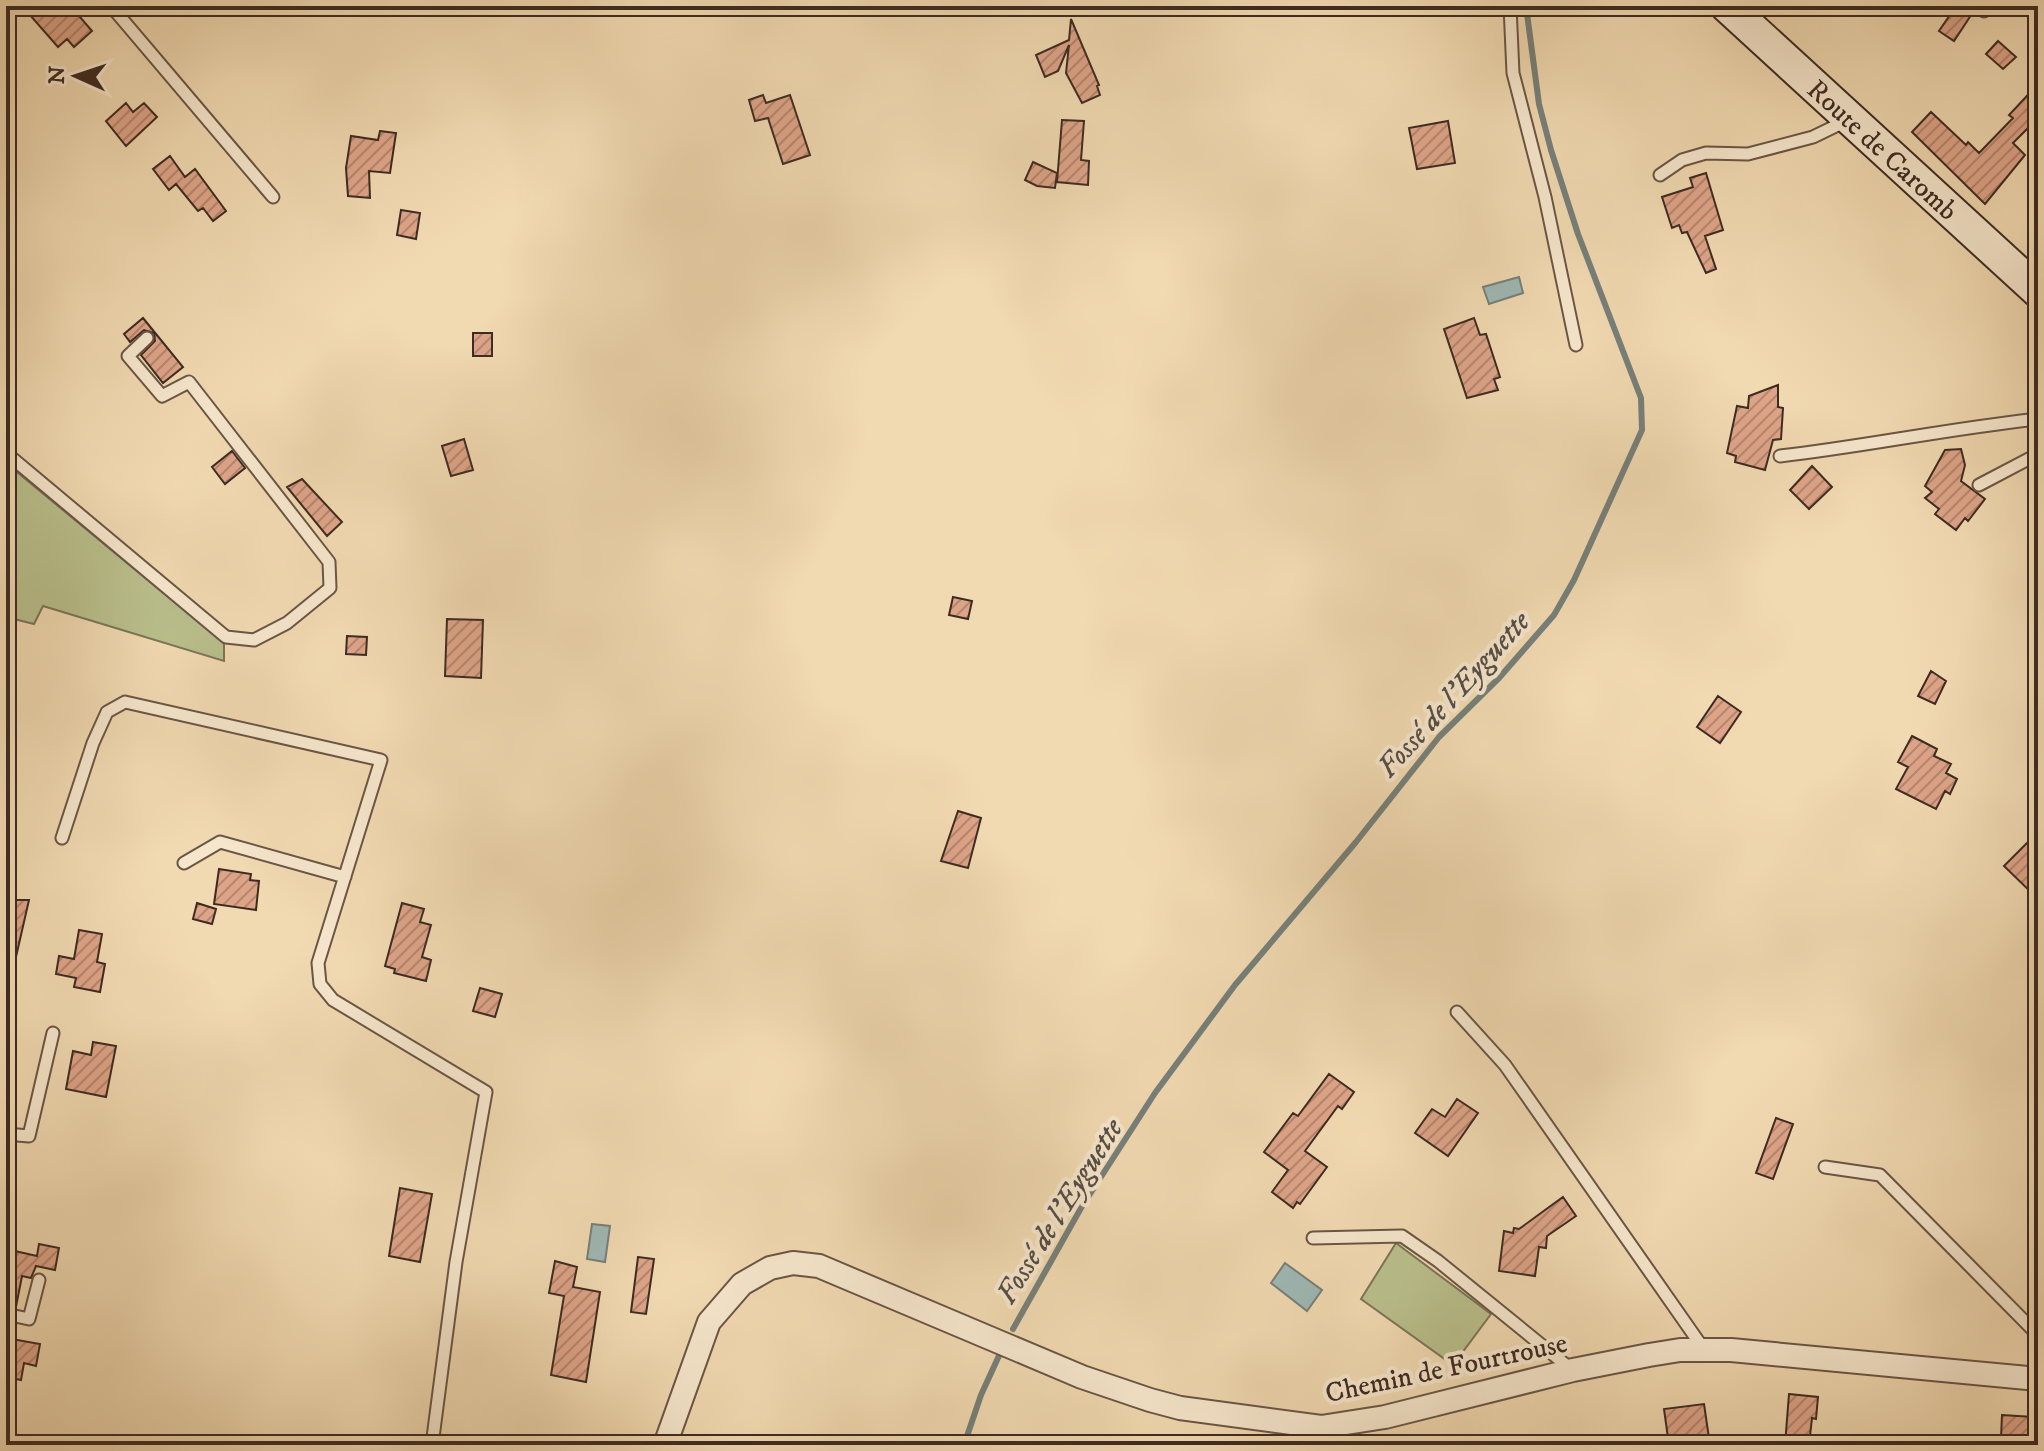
<svg xmlns="http://www.w3.org/2000/svg" width="2044" height="1451" font-family="'IM FELL DW Pica',serif">
	<style>
		.green { fill: #b9bf8c; stroke: #7b7557; stroke-width: 2 }
		.water { fill: #9eb8b5; stroke: #77807a; stroke-width: 2 }
		.lines { fill: none; stroke-linecap: round; stroke-linejoin: round }
		.stream { stroke: #77807a; stroke-width: 6 }
		.building { fill: url(#building-hatch); stroke: #3d2b22; stroke-width: 2 }
		.lane-casing { stroke: #6a5646; stroke-width: 15 }
		.street-casing { stroke: #6a5646; stroke-width: 26 }
		.secondary-casing { stroke: #3d2b22; stroke-width: 36 }
		.lane { stroke: #f6e6cc; stroke-width: 11 }
		.street { stroke: #f6e6cc; stroke-width: 22 }
		.secondary { stroke: #f6e6cc; stroke-width: 32 }
		.labels { text-anchor: middle; stroke-width: 8; stroke-linejoin: round; paint-order: stroke }
		.street-label { font-size: 28px; fill: #3d2b22; stroke: #f6e6cc }
		.water-label { font-size: 30px; font-style: italic; fill: #554e47; stroke: #f6e6cc }
	</style>
	<defs>
		<pattern id="building-hatch" width="6" height="6" patternUnits="userSpaceOnUse" patternTransform="scale(2)"><rect width="6" height="6" fill="#dea488"/><path d="M-1 1l2-2M0 6l6-6M5 7l2-2" fill="none" stroke="#b5866f"/></pattern>
	</defs>
	<rect width="100%" height="100%" fill="#f1d9b1"/>
	<filter id="stains"><feTurbulence type="fractalNoise" baseFrequency=".0025" numOctaves="4"/><feColorMatrix values="0 0 0 0 .2 0 0 0 0 .09 0 0 0 0 .02 0 0 0 .5 -.17"/></filter>
	<radialGradient id="worn" r=".72"><stop offset=".6" stop-color="#630" stop-opacity="0"/><stop offset="1" stop-color="#630" stop-opacity=".3"/></radialGradient>
	<!-- green -->
	<path class="green" d="M6,463L224,643V661L43,606L34,624L6,617Z
		M1396,1243L1491,1314L1453,1365L1361,1299Z"/>
	<!-- water -->
	<path class="water" d="M1519,277L1523,293L1489,304L1483,287Z
		M592,1224L610,1226L605,1262L587,1259Z
		M1285,1263L1322,1290L1307,1311L1271,1283Z"/>
	<g class="lines">
		<!-- stream -->
		<path class="stream" d="M1013,1329L1081,1208L1155,1093L1235,985L1356,842L1439,737L1499,678L1554,615L1574,580L1642,430L1641,398L1578,234L1551,150L1539,104L1526,6
			M964,1445L981,1395L1003,1347"/>
	</g>
	<!-- building -->
	<path class="building" d="M22,6H63L70,14L74,10L92,31L74,47L67,39L58,47Z
		M1956,6H1977L1954,41L1939,31Z
		M1071,19L1099,85L1097,86L1100,95L1082,103L1066,73L1069,45L1058,71L1045,77L1036,55L1069,40Z
		M1998,41L2016,57L2003,69L1986,54Z
		M2038,84V118L2013,143L2025,155L1985,204L1912,132L1931,112L1966,145L1968,142L1979,153L2013,118L2009,115Z
		M763,95L766,103L790,95L810,155L783,164L768,118L755,121L749,100Z
		M126,103L133,112L144,103L157,117L126,146L106,121Z
		M1062,120L1084,121L1081,160L1089,161L1088,185L1057,182Z
		M1448,121L1455,163L1417,169L1409,128Z
		M380,131L396,133L390,173L369,171L370,198L348,196L346,168L351,136L378,140Z
		M170,156L185,177L195,169L226,211L213,221L203,208L198,211L176,184L169,190L153,169Z
		M1033,162L1057,173L1055,188L1037,186L1025,180Z
		M1706,173L1723,230L1705,236L1716,269L1706,273L1687,232L1682,233L1679,225L1672,228L1662,197L1693,187L1690,178Z
		M401,210L420,213L416,239L397,235Z
		M143,318L183,367L163,383L141,355L155,341L154,333L144,330L130,342L124,334Z
		M1474,318L1480,335L1486,334L1500,377L1494,379L1498,390L1467,398L1444,329Z
		M473,333H492V356H473Z
		M1778,385V407L1783,408L1781,439L1773,440L1765,470L1735,462L1736,456L1727,453L1737,406L1748,408L1749,396Z
		M464,439L473,470L451,476L442,446Z
		M1961,449L1965,465L1961,481L1985,499L1968,521L1965,518L1956,530L1935,514L1939,509L1925,498L1932,492L1925,486L1945,450Z
		M232,451L245,468L225,484L212,467Z
		M1812,466L1832,487L1809,509L1790,490Z
		M302,479L342,522L327,536L287,487Z
		M953,597L972,601L968,619L949,615Z
		M447,619L483,620L481,678L445,676Z
		M347,636L367,637L366,655L346,654Z
		M1931,671L1946,681L1935,704L1918,696Z
		M1718,696L1741,712L1720,743L1697,727Z
		M1912,736L1937,749L1934,756L1951,764L1946,773L1957,779L1950,794L1945,791L1936,809L1896,789L1908,767L1898,762Z
		M958,811L981,818L968,868L941,861Z
		M2038,832V899L2004,866Z
		M219,869L251,874L250,880L259,881L256,910L214,904Z
		M6,900H29L13,970H6Z
		M197,903L216,909L212,924L193,919Z
		M402,903L424,909L420,922L431,925L422,957L431,960L426,981L394,973L395,969L385,966Z
		M79,930L102,934L97,962L105,964L100,992L74,987L76,978L56,974L59,956L74,959Z
		M480,988L502,994L495,1017L473,1011Z
		M93,1042L116,1046L106,1097L66,1089L73,1051L91,1055Z
		M1329,1074L1354,1092L1342,1109L1338,1106L1305,1151L1327,1167L1300,1204L1297,1202L1293,1208L1272,1192L1288,1170L1264,1152L1293,1113L1298,1116Z
		M1457,1099L1478,1113L1448,1156L1415,1133L1432,1109L1445,1117Z
		M1776,1118L1793,1124L1773,1179L1756,1173Z
		M400,1188L432,1194L420,1262L389,1256Z
		M1563,1197L1576,1216L1547,1236L1546,1248L1539,1247L1535,1276L1499,1271L1504,1231L1513,1233L1514,1228L1519,1229Z
		M39,1244L59,1248L55,1270L36,1266L31,1278L22,1276L16,1307L6,1306V1249L37,1256Z
		M638,1257L654,1259L646,1314L631,1312Z
		M555,1261L577,1267L573,1287L600,1292L586,1382L551,1375L564,1296L549,1293Z
		M6,1338L40,1344L36,1366L24,1363L21,1380L6,1377Z
		M1789,1394L1818,1397L1816,1419L1812,1418L1809,1445H1785Z
		M1704,1404L1710,1445H1669L1664,1409Z
		M2002,1415L2035,1417L2034,1440L2001,1438Z"/>
	<g class="lines">
		<!-- lane casing -->
		<g class="lane-casing">
			<path id="lane" d="M111,6L273,197
				M1510,6L1513,73L1545,197L1576,345
				M1984,11L1989,6
				M1660,175L1682,160L1706,153L1748,154L1813,137L1848,120
				M6,453L226,637L254,640L287,623L330,588L329,562L189,382L162,396L128,356L147,338
				M1780,456C1867,446 1952,428 2038,419
				M1979,485L2038,454
				M62,838L93,743L107,712L125,702L381,760L318,963L320,984L333,1000L486,1092L456,1262L432,1445
				M184,863L220,842L345,877
				M1457,1012L1505,1065L1703,1348
				M6,1134L29,1136L53,1033
				M1825,1167L1880,1175L2038,1335
				M1313,1238L1402,1236L1438,1261L1571,1369
				M6,1314L29,1319L39,1280"/>
		</g>
		<!-- street casing -->
		<g class="street-casing">
			<path id="street" d="M665,1445L709,1322L742,1284L770,1268L793,1263L819,1266L1082,1377L1150,1400L1180,1408L1321,1427L1385,1417L1573,1370L1649,1355L1680,1350H1731L2038,1379"/>
		</g>
		<!-- secondary casing -->
		<g class="secondary-casing">
			<g id="secondary">
				<path id="s1" d="M1727,6L2038,291"/>
			</g>
		</g>
		<!-- lane -->
		<use href="#lane" class="lane"/>
		<!-- street -->
		<use href="#street" class="street"/>
		<!-- secondary -->
		<use href="#secondary" class="secondary"/>
	</g>
	<g class="labels">
		<!-- street labels -->
		<g class="street-label">
			<text dy="10" stroke="none"><textPath href="#s1" startOffset="212">Route de Caromb</textPath></text>
			<text transform="translate(1446 1367) rotate(-12)" y="10">Chemin de Fourtrouse</text>
		</g>
		<!-- water labels -->
		<g class="water-label">
			<text transform="translate(1453 694) rotate(-48)" y="10">Fossé de l'Eyguette</text>
			<text transform="translate(1059 1211) rotate(-58)" y="10">Fossé de l'Eyguette</text>
		</g>
	</g>
	<!-- margin -->
	<rect width="2044" height="1451" fill="none" stroke="#f1d9b1" stroke-width="32"/>
	<rect x="8" y="8" width="2028" height="1435" fill="none" stroke="#3d2b22" stroke-width="4"/>
	<rect x="16" y="16" width="2012" height="1419" fill="none" stroke="#3d2b22" stroke-width="2"/>
	<!-- north arrow -->
	<g transform="translate(76 76) rotate(273)" stroke="#f6e6cc" stroke-width="6" paint-order="stroke">
	<path d="M0-6L14 30L0 20L-14 30Z" fill="#3d2b22"/>
	<text y="-12" font-size="22" font-weight="bold" text-anchor="middle" fill="#3d2b22">N</text>
	</g>
	<rect width="100%" height="100%" filter="url(#stains)"/>
	<rect width="100%" height="100%" fill="url(#worn)"/>
</svg>
